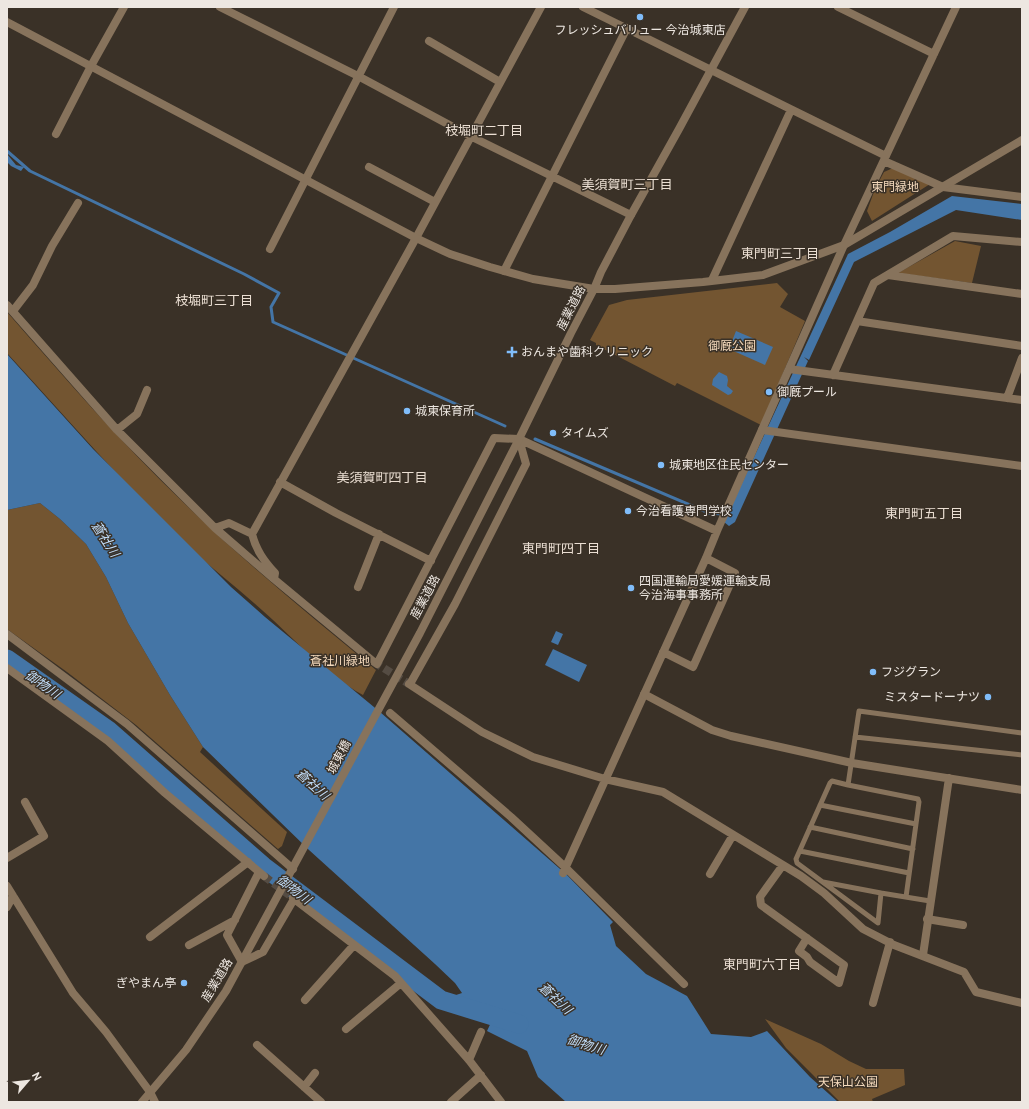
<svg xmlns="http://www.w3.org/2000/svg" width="1029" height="1109" font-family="Overpass,'Noto Sans JP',sans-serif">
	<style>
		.green { fill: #735531 }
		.water { fill: #4475a6 }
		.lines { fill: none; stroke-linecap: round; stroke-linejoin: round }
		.stream { stroke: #4475a6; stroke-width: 3 }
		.river { stroke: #4475a6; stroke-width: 19 }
		.minor-tunnel { stroke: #554c43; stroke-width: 8; stroke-dasharray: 8 4; stroke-linecap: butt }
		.service { stroke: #87735c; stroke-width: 5 }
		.minor { stroke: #87735c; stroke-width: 8 }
		.tertiary { stroke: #87735c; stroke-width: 8 }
		.poi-dot { fill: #80bdfa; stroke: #3a3127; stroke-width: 1.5 }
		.labels { text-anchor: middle; stroke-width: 3; stroke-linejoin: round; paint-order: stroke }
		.poi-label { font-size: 12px; fill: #ede7e1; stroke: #3a3127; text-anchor: start }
		.park-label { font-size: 12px; fill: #f5dabd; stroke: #3a3127 }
		.street-label { font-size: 12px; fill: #ede7e1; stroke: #3a3127 }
		.neighbourhood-label { font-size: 13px; fill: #ebdfd3; stroke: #3a3127 }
		.water-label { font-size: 13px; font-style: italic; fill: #c1ddf9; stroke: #3a3127 }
	</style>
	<rect width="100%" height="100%" fill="#3a3127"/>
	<!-- green -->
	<path class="green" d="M893,168L930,184L872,221L867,211L875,189L884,172Z
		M955,241L981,246L972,283L898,273Z
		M777,283L788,294L780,307L805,321L761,425L677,383L675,386L596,345V343L590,340L609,305L627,300Z
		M7,312C64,377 121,443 184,503C245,563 311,616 376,670L363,695C324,674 296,640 263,611C238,588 210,567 185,544C123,483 66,417 7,353Z
		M40,503L60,519L86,544L106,577L128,623L170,695L203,747L200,752L287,832L282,846L278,849L136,725L67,672L7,629V510Z
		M765,1019L821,1044L849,1061L866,1069H904L905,1085L872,1099L873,1102H840L786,1048Z"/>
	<!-- water -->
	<path class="water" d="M7,154L16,165L24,167L21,171L11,166L7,162Z
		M952,196L1022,204V220L956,210L854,262L809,360L804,357L808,361L735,522L729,526L724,522L848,254L890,232Z
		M736,331L773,347L765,365L729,349Z
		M7,354L93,449L231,587L265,617L380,712L567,875L613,922L610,925L616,946L646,974L687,996L711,1034L751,1037L767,1031L810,1077L838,1102H566L538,1077L527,1051L487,1031L494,1016L447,998L462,993L455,983L435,964L309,850L203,747L170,695L128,623L106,577L86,544L60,519L40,503L7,510Z
		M719,372L727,376L728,380L727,386L733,391L731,394L728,395L712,385L713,379Z
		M556,631L563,634L558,645L551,642Z
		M553,649L587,665L579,682L545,665Z"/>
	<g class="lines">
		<!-- stream -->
		<path class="stream" d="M7,151L30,171L244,274L279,293L271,307L273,322L505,426
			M535,439L709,513L722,514"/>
		<!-- river -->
		<path class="river" d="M7,659L108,730L263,866L441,1000L519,1024"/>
		<!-- minor-tunnel -->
		<path class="minor-tunnel" d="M374,662L409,684
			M264,876L293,898"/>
		<!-- service -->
		<path class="service" d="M855,737L1022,755
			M848,785L918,799L919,802L906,897
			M820,805L916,824
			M810,827L913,849
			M800,851L909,873
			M823,882L881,893
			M930,901L881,893L878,923L797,863L796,859L830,783L832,781L848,785L859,711L1022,733"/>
		<!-- minor -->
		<path class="minor" d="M220,7L358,76L470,136L631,215
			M583,7L886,156
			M838,7L934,54
			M429,41L500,82
			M56,134L91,66
			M884,161L943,187L1022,197
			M369,167L435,202
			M270,249L394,7
			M504,271L627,28
			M888,275L1022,294
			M712,280L791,110
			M7,305L117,430L215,528L274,579
			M13,311L33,285L52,246L78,203
			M857,321L1022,346
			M789,369L1022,400
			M833,375L874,283L953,236L1022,242
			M1007,398L1022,358
			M117,430L137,414L147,390
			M280,482L336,513L431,561
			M215,528L229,523L252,534
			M358,587L379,534
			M7,634L127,724L293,869
			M663,652L693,667L735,573L706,558
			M374,662L274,579L275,573C264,561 256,550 252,534L416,238L541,7
			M377,664L494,438L519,439L717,531
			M7,668L108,741L165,793L264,876
			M409,684L482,732L533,757L605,779L663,792L801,876L824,893L863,929L894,945L964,972L976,992L1022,1003
			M410,684L455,604L526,464L519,439
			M390,713L511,817L565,867L684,984
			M7,858L44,836L25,802
			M783,865L760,897L761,905L844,965L839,983L810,962L807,957L799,951L807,938
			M259,872L227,935L242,962L263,952L294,899
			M563,873L706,558L717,531L844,245L956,7
			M710,874L733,835
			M7,886L73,993L106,1032L150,1092L155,1102
			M293,898L395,976L469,1060L501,1102
			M7,907L13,896
			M927,919L963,925
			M150,937L248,862
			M189,945L235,920
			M305,1000L354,945
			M873,1003L890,942
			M346,1029L401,983
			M257,1045L321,1102
			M469,1060L481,1032
			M304,1087L315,1073
			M451,1102L481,1075"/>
		<!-- tertiary -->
		<path class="tertiary" d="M7,22L416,238L450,254L490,267L533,279L594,289H615L703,282L763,275L844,245L1022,140
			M91,66L124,7
			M762,430L1022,466
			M644,694L712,730L731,736L852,763L1022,790
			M923,955L949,778
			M142,1102L186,1050L226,991L420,633L519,439L571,333L594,289L601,272L631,215L679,129L745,7"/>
	</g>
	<!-- markers -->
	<g class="poi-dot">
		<circle cx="640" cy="17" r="4"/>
		<path d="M510 346h4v4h4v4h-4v4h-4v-4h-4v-4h4z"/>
		<circle cx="769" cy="392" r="4"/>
		<circle cx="407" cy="411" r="4"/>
		<circle cx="553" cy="433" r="4"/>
		<circle cx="661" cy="465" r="4"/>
		<circle cx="628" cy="511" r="4"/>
		<circle cx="631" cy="588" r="4"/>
		<circle cx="873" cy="672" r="4"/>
		<circle cx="988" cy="697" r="4"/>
		<circle cx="184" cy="983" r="4"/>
	</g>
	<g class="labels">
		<!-- poi labels -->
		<g class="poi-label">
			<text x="640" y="34" text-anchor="middle">フレッシュバリュー 今治城東店</text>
			<text x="521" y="356">おんまや歯科クリニック</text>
			<text x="777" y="396">御厩プール</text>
			<text x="415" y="415">城東保育所</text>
			<text x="561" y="437">タイムズ</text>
			<text x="669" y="469">城東地区住民センター</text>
			<text x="636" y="515">今治看護専門学校</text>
			<text x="639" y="585">四国運輸局愛媛運輸支局<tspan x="639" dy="14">今治海事事務所</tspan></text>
			<text x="881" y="676">フジグラン</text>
			<text x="980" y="701" text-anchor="end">ミスタードーナツ</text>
			<text x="176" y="987" text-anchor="end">ぎやまん亭</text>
		</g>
		<!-- park labels -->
		<g class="park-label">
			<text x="895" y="191">東門緑地</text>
			<text x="732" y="350">御厩公園</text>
			<text x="340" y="665">蒼社川緑地</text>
			<text x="848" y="1086">天保山公園</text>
		</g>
		<!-- street labels -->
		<g class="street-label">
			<text transform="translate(571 308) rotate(-63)" y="4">産業道路</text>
			<text transform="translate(425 597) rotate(-62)" y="4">産業道路</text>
			<text transform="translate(339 757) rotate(-62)" y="4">城東橋</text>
			<text transform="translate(217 980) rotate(-59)" y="4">産業道路</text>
		</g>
		<!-- neighbourhood labels -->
		<g class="neighbourhood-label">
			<text x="484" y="135">枝堀町二丁目</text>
			<text x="627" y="189">美須賀町三丁目</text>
			<text x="780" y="258">東門町三丁目</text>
			<text x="214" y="305">枝堀町三丁目</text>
			<text x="382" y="482">美須賀町四丁目</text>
			<text x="924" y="518">東門町五丁目</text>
			<text x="561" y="553">東門町四丁目</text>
			<text x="762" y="969">東門町六丁目</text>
		</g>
		<!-- water labels -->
		<g class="water-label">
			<text transform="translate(106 539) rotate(57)" y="5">蒼社川</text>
			<text transform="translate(43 684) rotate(35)" y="5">御物川</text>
			<text transform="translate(313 784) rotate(42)" y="5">蒼社川</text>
			<text transform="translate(294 889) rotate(37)" y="5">御物川</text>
			<text transform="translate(556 998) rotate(43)" y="5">蒼社川</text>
			<text transform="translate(586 1044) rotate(17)" y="5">御物川</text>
		</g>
	</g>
	<!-- border -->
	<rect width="1029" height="1109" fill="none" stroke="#ede7e1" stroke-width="16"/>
	<!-- north arrow -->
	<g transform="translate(28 1081) rotate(62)" stroke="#3a3127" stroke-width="3" paint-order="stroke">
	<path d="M0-3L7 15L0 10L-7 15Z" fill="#ede7e1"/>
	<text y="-6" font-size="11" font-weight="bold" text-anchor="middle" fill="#ede7e1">N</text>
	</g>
</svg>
